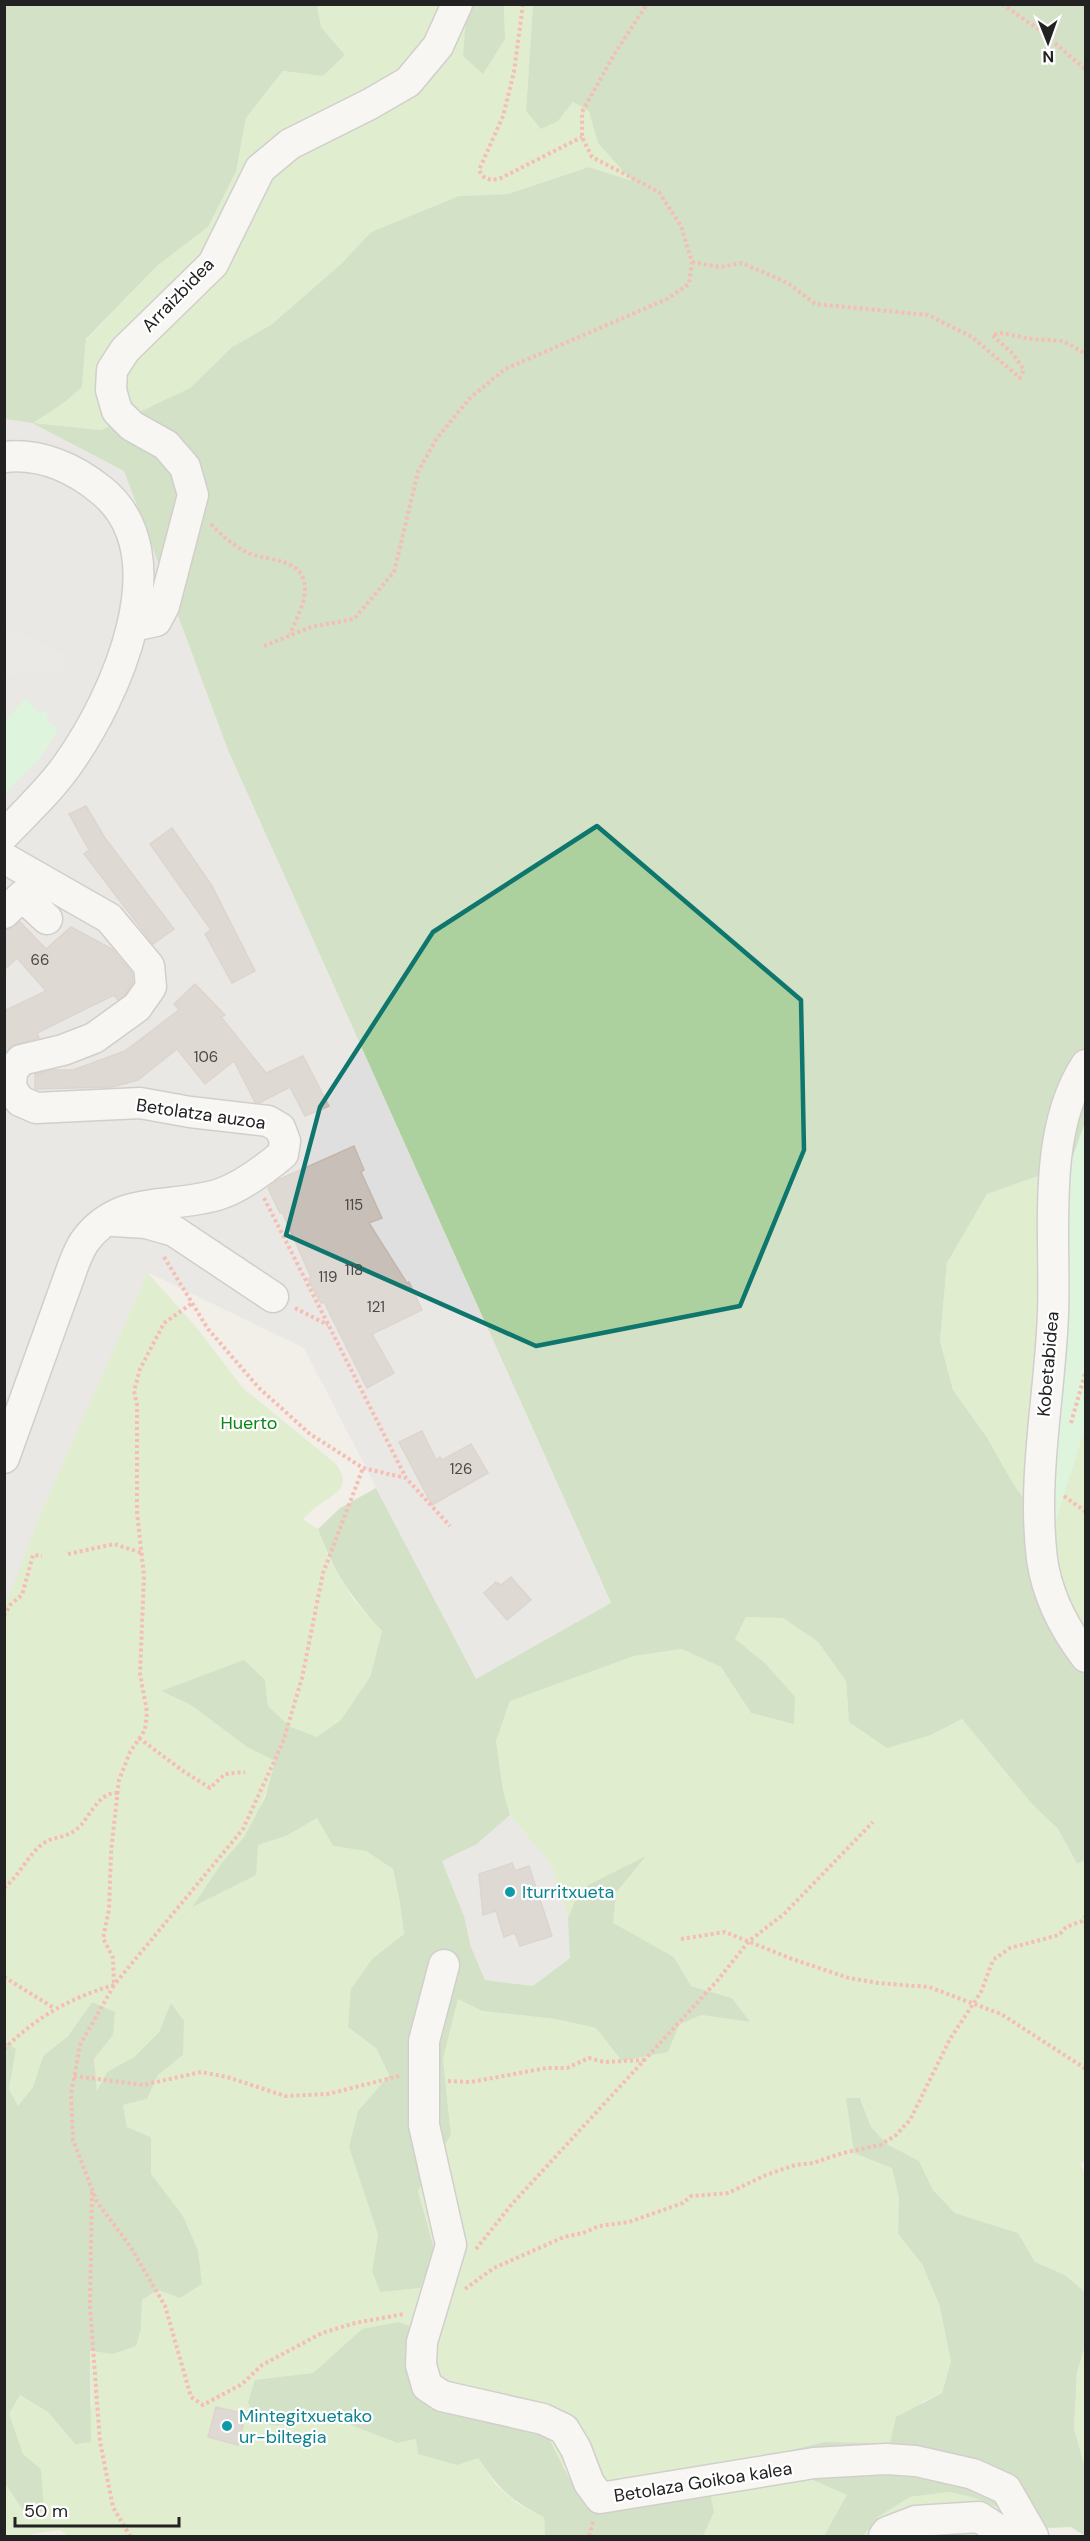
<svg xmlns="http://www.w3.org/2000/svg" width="1090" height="2541" font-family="'DM Sans',sans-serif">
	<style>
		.residential { fill: #e0dfdf }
		.grass { fill: #cdebb0 }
		.forest { fill: #add19e }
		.park { fill: #c8facc }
		.parking { fill: #e2e2e2 }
		.building { fill: #c7bfb8; stroke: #c4b6ab; stroke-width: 1.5 }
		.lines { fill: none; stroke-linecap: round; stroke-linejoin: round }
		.minor-casing { stroke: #a9a9a9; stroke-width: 33 }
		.path { stroke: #fa8072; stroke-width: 4; stroke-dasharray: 3 3; stroke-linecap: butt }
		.minor { stroke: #fff; stroke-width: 30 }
		.marked { fill: none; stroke: #0f766e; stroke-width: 4.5; stroke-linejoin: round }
		.culture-dot { fill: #0f9aa8; stroke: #fff; stroke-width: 2 }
		.labels { text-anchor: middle; stroke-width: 4.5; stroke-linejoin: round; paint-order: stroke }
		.number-label { font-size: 15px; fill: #4b4948 }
		.street-label { font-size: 18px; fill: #222; stroke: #fff }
		.park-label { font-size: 18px; fill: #0c8416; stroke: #fff }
		.culture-label { font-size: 18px; fill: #0d838f; stroke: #fff; text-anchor: start }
	</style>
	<rect width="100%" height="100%" fill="#f2efe9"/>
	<!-- residential -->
	<path class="residential" d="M5,419L32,423L124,471L228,750L611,1604L476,1680L304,1348L149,1273L40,1515L5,1609Z
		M510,1815L551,1864L568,1918L571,1957L533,1987L485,1980L471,1947L464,1916L442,1861L477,1844Z"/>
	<!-- grass -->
	<path class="grass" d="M317,5H470L505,39L504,5H533L526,111L558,121L573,102L590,111L598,143L633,182L589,167L508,194L459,196L371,232L341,264L271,325L232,347L190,388L101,430L32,423L65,402L82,387L86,340L157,266L208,227L236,172L246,118L283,71L323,76L345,55L321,27Z
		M1070,1165L1067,1331L1085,1406V1650L1040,1521L1014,1485L986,1436L953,1390L940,1341L947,1263L987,1194Z
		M148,1273L197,1328L243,1388L336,1464C351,1486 339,1491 322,1503C315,1507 309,1513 303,1519L318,1529L327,1554L353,1599L382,1631L370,1677L342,1720L317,1737L289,1726L268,1706L265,1680L203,1676L161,1691L191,1705L247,1747L275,1761C268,1788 260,1816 243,1838C226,1861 207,1882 193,1906L258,1845L286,1836L317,1818L333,1846L366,1851L393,1869L399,1897L404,1934L373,1958L376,2048L389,2075L358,2111L365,2196L378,2235L372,2271L435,2252L418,2191L451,2135L443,2059L458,1999L482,2011L556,2019L596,2028L622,2061L679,2025L701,2015L749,2022L732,1998L691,1986L674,1957L612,1923L616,1893L645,1857L580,1889L568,1918L551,1864L510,1815L503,1790L496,1741L510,1701L634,1656L682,1649L721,1667L751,1713L765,1663L734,1639L746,1617L783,1618L818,1642L846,1681L849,1722L931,1735L962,1719L1032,1804L1058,1829L1077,1864L1085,1860L1086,2160L1080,2163L1085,2175V2292L1065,2275L1035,2262L1018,2233L955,2213L933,2190L919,2161L887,2144L871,2127L861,2099L846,2098L892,2168L900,2197L898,2234L922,2264L939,2304L951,2361L942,2393L922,2402L890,2443L825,2442L806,2477L848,2495L824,2536H703L628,2499L579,2497L565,2467L505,2420L362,2329L313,2373L255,2381L276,2426L308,2417L348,2424L397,2443L416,2439L478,2458L495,2484L518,2504L544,2517L545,2536H68L60,2530L32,2534L31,2536H5V2482L8,2485L41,2469L23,2454L8,2414L20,2395L48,2412L75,2444L92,2404L90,2351L113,2354L141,2329L142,2300L158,2290L198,2250L183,2216L150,2174L151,2137L127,2127L123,2105L147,2099L158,2075L183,2055L171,2004L159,2032L134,2057L107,2072L97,2092L94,2059L113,2035L92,2002L68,2036L43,2056L33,2087L18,2107L9,2089L16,2049L4,2042V1609L40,1515Z
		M1085,2346V2468L1074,2428L1077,2372Z
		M949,2492L975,2498L1047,2528L1048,2536H863L878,2517L910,2497Z"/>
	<!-- forest -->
	<path class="forest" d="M4,5H317L321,27L345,55L323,76L283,71L246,118L236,172L208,227L157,266L86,339L82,387L65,402L33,423L101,430L190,388L232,347L271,325L341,264L371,232L459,196L508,194L589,167L632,181L598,143L589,111L573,102L558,121L541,129L526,111L533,5H1085V1123L1070,1165L987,1194L947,1263L940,1341L953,1390L986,1436L1014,1485L1040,1521L1085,1663V1860L1077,1864L1058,1829L1032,1804L962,1719L931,1735L887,1748L849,1722L846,1681L818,1642L783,1618L746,1617L735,1639L765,1663L795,1697L794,1724L751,1713L721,1667L682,1649L634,1656L510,1701L496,1741L503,1790L510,1815L477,1844L442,1861L464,1916L471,1947L485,1980L533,1986L570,1958L568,1918L580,1889L646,1856L616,1893L613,1923L674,1957L691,1986L732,1998L750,2022L701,2015L679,2025L668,2052L622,2061L596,2028L556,2019L482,2011L458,1999L443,2059L451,2135L418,2191L435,2252L420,2288L380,2292L372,2271L378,2235L349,2147L358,2111L389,2075L376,2048L348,2027L351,1989L373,1958L404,1934L399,1897L393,1869L366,1851L333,1846L317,1818L286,1836L258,1845L256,1875L192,1907L221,1864L244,1837L265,1798L275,1761L247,1747L191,1705L161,1691L244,1660L265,1680L268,1706L289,1726L317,1737L341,1720L370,1677L382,1631C352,1598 334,1573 318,1529L340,1508L376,1488L476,1679L611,1603L228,750L124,471L32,423L5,419Z
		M470,5H504L505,39L483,74L463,56L466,15Z
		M92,2002L115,2012L113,2035L94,2059L97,2091L107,2072L134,2057L159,2032L171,2003L184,2021L183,2055L158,2075L147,2099L123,2105L127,2127L151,2137V2174L183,2216L198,2250L202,2284L180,2298L158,2290L142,2300L141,2329L136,2346L113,2354L90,2351L91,2442L75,2444L48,2412L20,2395L9,2414L23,2454L41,2469L44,2510L27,2516L4,2482L5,2042L16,2049L9,2089L18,2106L33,2087L43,2056L68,2036Z
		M846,2098H860L871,2127L887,2144L919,2161L933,2190L955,2213L1018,2233L1035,2262L1065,2275L1085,2292V2346L1077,2372L1074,2428L1085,2468V2536L1071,2527L1047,2528L975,2498L949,2492L910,2497L878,2517L863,2536H824L847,2495L806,2477L796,2449L825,2442L890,2443L896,2417L942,2393L951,2361L939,2304L922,2264L898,2234L899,2197L892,2168L854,2153Z
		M398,2322L415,2328L410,2363L505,2420L548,2437L579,2497L628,2499L710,2493L714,2512L703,2536H545L544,2517C510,2500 499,2489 478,2458L457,2465L418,2454L416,2439L397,2443L348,2424L308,2417L276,2426L256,2421L248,2402L255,2380L313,2373L362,2329Z"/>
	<!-- park -->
	<path class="park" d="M26,698L40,714L44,710L49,715L46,719L58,730L40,758L5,794V721Z
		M1085,1123V1428L1056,1520H1045L1067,1331L1070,1165Z"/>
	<!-- parking -->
	<path class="parking" d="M4,625L66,655L65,670L5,676Z"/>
	<!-- building -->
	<path class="building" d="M86,806L105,838L174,929L153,944L84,854L89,850L69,814Z
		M172,828L212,886L255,971L232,983L205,934L211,930L150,844Z
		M20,922L46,949L71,927L112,949L132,973L133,982L125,995L118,1000L114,995L37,1033L39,1038L16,1044L4,1053V1011L46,991L17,958L4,970V930Z
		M195,984L225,1015L221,1017L266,1073L303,1056L329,1106L305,1116L290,1087L259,1103L255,1102L234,1061L205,1084L177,1049L138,1080L112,1087L35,1089V1074L52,1070H73L125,1051L179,1010L174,1004Z
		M354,1146L364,1170L361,1172L382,1218L369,1223L407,1283L409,1282L422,1310L372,1334L394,1373L367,1388L324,1302L321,1303L308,1279L311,1277L282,1212L280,1213L268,1188L278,1180Z
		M422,1431L436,1460L440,1457L442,1460L471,1444L488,1473L432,1505L399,1442Z
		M511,1577L531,1600L507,1620L484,1593L496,1582L501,1585Z
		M512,1863L515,1871L529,1866L552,1936L520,1946L515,1933L504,1937L496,1911L483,1915L479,1874Z
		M216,2407L246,2414L238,2445L208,2437Z"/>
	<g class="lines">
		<!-- minor casing -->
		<g class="minor-casing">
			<path id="minor" d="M4,457C40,453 74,468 101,490C181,554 115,698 68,764C50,790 26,812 4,835
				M133,626L156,621L164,606L193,495L185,467L166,445L132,426L117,411L111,390L112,370L125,350L213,264L260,169L290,144L370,104L408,82L438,46L457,4
				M4,858L109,918L149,966L151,987L137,1007L94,1038L63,1050L21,1060L12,1071L11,1088L20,1101L36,1108L140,1103L190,1112L268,1121L280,1128L285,1141L283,1154C264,1170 243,1186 220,1194C172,1210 120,1193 85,1241C80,1248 76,1258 73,1266L4,1458
				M4,913L22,896L47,919
				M1086,1065C1041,1133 1056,1237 1053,1314C1050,1395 1032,1477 1042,1559C1047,1595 1064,1628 1086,1657
				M114,1221L146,1223L174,1231L273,1297
				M444,1965L424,2041V2125L451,2245L422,2342L421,2365L427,2386L442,2396L543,2419L564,2429L576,2449L589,2483L600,2498L814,2463L886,2459L916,2461L973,2474L1006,2489L1033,2536
				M884,2536L887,2532L916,2521L979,2517L1008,2536"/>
		</g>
		<!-- path -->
		<path class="path" d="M523,4L514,72L503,116L479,170C484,180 488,180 499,179L582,137
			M1002,4L1041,31L1086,70
			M692,262L720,267L742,263L788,283L815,304L928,315L972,337L1020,378L1024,370L1013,354L992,335L1001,333L1032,339L1063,341L1086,354
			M211,524C221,535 232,544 244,551C266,563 305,555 305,590C305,603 295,622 290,634
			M264,646L311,627L354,619L394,572L418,472L437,438L470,398L505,369L667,299L689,284L692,262L681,226L659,192L592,157L582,137V112L615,53L647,4
			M264,1198L406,1478
			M164,1257L208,1329L259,1388L310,1434L363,1468L406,1478L450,1526
			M191,1304L164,1323L140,1369L134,1391L137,1405V1512L144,1576L140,1674L147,1712L145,1730L130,1752L119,1780L111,1852L109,1910L103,1938L113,1958L114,1985L80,2045L71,2095L73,2140L97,2202L130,2246L165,2306L191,2397L203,2405L242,2384L262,2365L322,2333L355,2323L404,2314
			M295,1308L328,1325
			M1071,1423L1086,1370
			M1064,1496L1086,1512
			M68,1554L114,1544L142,1553
			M4,1616L10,1605L22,1595L33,1555L42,1556
			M139,1738L183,1771L210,1788L225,1774L245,1772
			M4,1888C19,1876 29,1853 44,1843C55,1835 67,1840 81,1825C92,1813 99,1792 118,1793
			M681,1939L725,1932L792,1959L849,1978L878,1983L929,1987L1001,2014L1086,2069
			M4,1977L54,2008
			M4,2049C38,2016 70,1998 114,1985L243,1829L283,1742L302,1678L323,1573L363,1468
			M74,2076L143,2085L201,2072L227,2077L285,2096L328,2094L399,2076
			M448,2081L471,2082L546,2068H567L589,2058L604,2062L644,2060
			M92,2192L90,2307L100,2442L113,2507L130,2536
			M476,2249L512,2204L717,1981L749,1941L784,1914L873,1822
			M465,2289L494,2268L564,2237L583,2233L599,2226L629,2222L683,2203L691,2196L728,2193L766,2175L795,2165L813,2163L843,2153L880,2145L895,2136L910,2120L950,2039L981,1992L993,1960L1010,1948L1059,1935L1066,1927L1082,1921L1086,1916
			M589,2536L593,2522"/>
		<!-- minor -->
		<use href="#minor" class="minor"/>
	</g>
	<!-- marked area -->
	<path d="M0 0H1090V2541H0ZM597,826L801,1000L804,1150L740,1306L536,1346L286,1235L320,1107L433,932Z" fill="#f2efe9" fill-opacity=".55" fill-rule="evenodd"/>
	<path class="marked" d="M597,826L801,1000L804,1150L740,1306L536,1346L286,1235L320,1107L433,932Z"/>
	<!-- markers -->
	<g class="culture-dot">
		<circle cx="510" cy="1892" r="6"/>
		<circle cx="227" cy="2426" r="6"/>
	</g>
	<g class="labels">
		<!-- number labels -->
		<g class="number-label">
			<text x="40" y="965">66</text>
			<text x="206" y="1062">106</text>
			<text x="354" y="1210">115</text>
			<text x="354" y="1275">118</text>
			<text x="328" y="1282">119</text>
			<text x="376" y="1312">121</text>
			<text x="461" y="1474">126</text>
		</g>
		<!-- street labels -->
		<g class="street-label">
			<text transform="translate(178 295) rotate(-46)" y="6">Arraizbidea</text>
			<text transform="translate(201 1114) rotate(8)" y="6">Betolatza auzoa</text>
			<text transform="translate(1048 1364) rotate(-85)" y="6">Kobetabidea</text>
			<text transform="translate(703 2482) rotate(-9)" y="6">Betolaza Goikoa kalea</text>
		</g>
		<!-- park labels -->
		<g class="park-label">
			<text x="249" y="1429">Huerto</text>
		</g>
		<!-- culture labels -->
		<g class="culture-label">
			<text x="522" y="1898">Iturritxueta</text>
			<text x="239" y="2422">Mintegitxuetako<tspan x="239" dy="21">ur-biltegia</tspan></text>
		</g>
	</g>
	<!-- border -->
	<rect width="1090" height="2541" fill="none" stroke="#222222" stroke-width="12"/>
	<!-- north arrow -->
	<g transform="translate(1048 42) rotate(179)" stroke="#ffffff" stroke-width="4.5" paint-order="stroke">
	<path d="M0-4.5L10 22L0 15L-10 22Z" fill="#222222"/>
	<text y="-9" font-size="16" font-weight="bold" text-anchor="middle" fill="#222222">N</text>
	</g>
	<!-- scale -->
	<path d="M15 2517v9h164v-9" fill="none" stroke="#222222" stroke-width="3"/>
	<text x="24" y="2517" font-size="18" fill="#222222" stroke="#ffffff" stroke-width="4.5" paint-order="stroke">50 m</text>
</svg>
